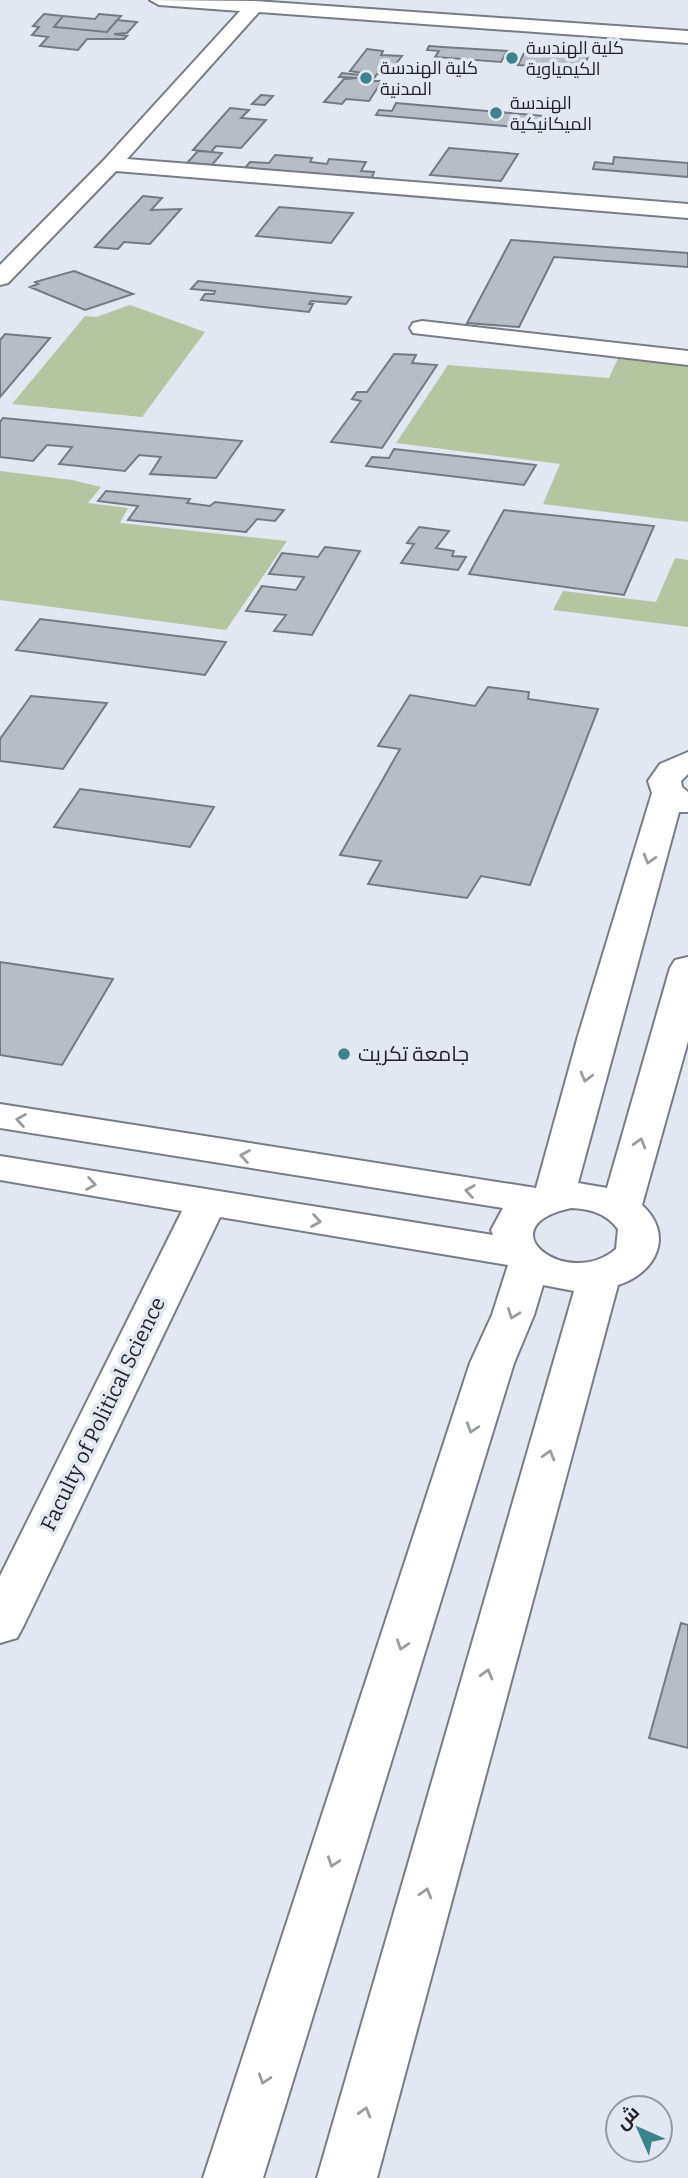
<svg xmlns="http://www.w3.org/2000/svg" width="688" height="2178" font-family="Bitter,Cairo,serif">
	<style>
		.green { fill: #b5c4a1 }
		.building { fill: #b7bcc5; stroke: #757a82; stroke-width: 2 }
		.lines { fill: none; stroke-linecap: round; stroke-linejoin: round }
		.minor-casing { stroke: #787d85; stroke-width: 4 }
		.minor { fill: #fff; fill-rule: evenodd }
		.oneway { stroke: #9b9c9e }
		.poi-dot { fill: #3c838d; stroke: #e2e7f1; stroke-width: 2.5 }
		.labels { text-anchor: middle; stroke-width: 7; stroke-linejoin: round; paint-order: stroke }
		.far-poi-label { font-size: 18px; fill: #212327; stroke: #e2e7f1; text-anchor: start }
		.poi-label { font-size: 21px; fill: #212327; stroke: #e2e7f1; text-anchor: start }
		.street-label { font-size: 21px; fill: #212327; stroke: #e2e7f1 }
	</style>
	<rect width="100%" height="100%" fill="#e2e7f1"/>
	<!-- green -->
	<path class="green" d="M130,305L205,332L142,417L12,404L85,316L96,317Z
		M619,356L688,363V522L543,504L560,464L396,443L448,365L609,378Z
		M0,471L72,480L101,487L88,503L128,508L120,523L287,541L226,630L0,600Z
		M675,558L688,560V627L553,610L563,591L656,602Z"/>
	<!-- building -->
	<path class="building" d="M44,14L63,16L54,27L107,32L117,20L137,22L127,33L114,34L127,36L124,39H87L78,50L40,46L48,37L32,35L39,27L33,26Z
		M99,14L121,16L107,32L54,27L63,16L95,19Z
		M429,46L442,47L507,51L501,62L435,57L439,51L427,50Z
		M367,49L383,51L381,55L402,56L387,75L377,74L372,81H382L369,101L346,99L342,104L324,102L344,79L357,78L339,77L342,73L360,75L362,73L350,71Z
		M524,53L588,57L583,69L518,65Z
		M261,95L273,96L265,105L252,104Z
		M396,103L545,116L538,129L376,115L379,110L392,111Z
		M230,108L249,110L241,118L266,120L241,148L216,146L211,152L193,150Z
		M449,148L518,154L501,181L430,175Z
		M198,151L211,152L222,153L212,165L187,163Z
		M275,155L312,158L310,162L327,164L329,159L366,162L361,171L374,172L372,178L245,168L250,162L269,163Z
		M614,157L688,163V177L593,169L595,162L613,164Z
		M143,196L162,198L151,210L181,209L150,244L124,242L118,249L95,247Z
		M279,207L353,213L331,243L256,236Z
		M511,240L688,253V267L554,257L519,327L467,323Z
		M74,271L133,294L85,310L30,287L38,284L35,282Z
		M198,281L351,297L346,304L311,301L309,304H313L309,312L201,300L205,294H214L215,291L191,289Z
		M5,334L50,338L0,397V340Z
		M394,354L416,355L412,363L437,365L382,448L331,442L361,401L352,399L357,392H367Z
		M3,418L242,441L216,478L150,474L161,457L139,455L125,471L59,464L72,447L47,445L33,461L0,457V422Z
		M394,449L536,465L524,485L366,466L372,457L389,458Z
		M106,491L190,499L187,503L210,506L215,502L284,510L275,521L257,519L246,532L128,520L138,506L98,501Z
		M504,510L654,526L624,595L469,574Z
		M419,527L449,531L436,548L454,551L452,556L466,557L458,570L401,563L414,544L407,543Z
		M325,547L360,551L312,635L274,631L286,615L246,611L262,586L296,590L304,577L269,574L282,553L318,557Z
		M40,619L226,642L205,675L16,650Z
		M488,687L529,692L528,699L598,709L530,885L481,876L467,898L368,884L381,861L340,855L400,749L378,746L410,695L475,706Z
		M31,696L107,703L63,769L0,761V739Z
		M80,789L214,807L190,847L54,827Z
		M0,962L113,979L62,1065L0,1055Z
		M681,1623L688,1625V1748L649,1738Z"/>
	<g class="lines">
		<!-- minor casing -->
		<g class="minor-casing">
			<path id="minor" d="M150,0L255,1L688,31V43L259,12L127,159L688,204V218L116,171L8,283L0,285V265L104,160L240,11L159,5Z
				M422,321L688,351V365L413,333L410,328L413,323Z
				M688,752V774L681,781L682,787L688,792V812H679L578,1183L607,1188L670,968L675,960L688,957V1041L642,1205C675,1235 656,1273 618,1285L377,2178H317L574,1291L543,1285L534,1315L514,1363L263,2178H203L470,1363L492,1315L508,1265L220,1217L24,1625L17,1638L0,1643V1576L182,1211L0,1180V1156L493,1235L491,1230L503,1208L0,1128V1104L536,1188L578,1036L652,793L648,781L660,764ZM571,1208C590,1209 606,1213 618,1229L616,1249C567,1291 484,1227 571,1208Z"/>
		</g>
		<!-- minor -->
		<use href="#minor" class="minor"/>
	</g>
	<!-- one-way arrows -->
	<defs><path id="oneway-chevron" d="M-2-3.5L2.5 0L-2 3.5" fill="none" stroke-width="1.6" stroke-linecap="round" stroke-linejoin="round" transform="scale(1.75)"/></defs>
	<g class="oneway">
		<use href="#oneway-chevron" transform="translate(649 859) rotate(106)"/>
		<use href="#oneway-chevron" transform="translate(586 1077) rotate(105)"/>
		<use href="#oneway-chevron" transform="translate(21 1120) rotate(-171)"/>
		<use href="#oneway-chevron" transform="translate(640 1143) rotate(-74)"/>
		<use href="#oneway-chevron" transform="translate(245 1156) rotate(-171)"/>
		<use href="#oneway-chevron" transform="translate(91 1184) rotate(10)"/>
		<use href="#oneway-chevron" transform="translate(470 1191) rotate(-171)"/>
		<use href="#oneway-chevron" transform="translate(316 1221) rotate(9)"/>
		<use href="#oneway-chevron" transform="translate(513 1314) rotate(110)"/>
		<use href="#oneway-chevron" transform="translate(472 1428) rotate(108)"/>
		<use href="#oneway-chevron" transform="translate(549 1455) rotate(-74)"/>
		<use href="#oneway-chevron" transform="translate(402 1645) rotate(108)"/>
		<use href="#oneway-chevron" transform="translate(487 1674) rotate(-74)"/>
		<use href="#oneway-chevron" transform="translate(333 1862) rotate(108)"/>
		<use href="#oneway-chevron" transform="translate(426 1893) rotate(-74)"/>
		<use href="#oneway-chevron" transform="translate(264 2079) rotate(108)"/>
		<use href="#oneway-chevron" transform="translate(365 2112) rotate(-74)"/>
	</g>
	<!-- markers -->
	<g class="poi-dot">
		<circle cx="512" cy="58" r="7"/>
		<circle cx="366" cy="78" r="7"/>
		<circle cx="496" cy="113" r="7"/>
		<circle cx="344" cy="1054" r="7"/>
	</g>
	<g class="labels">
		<!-- far-poi labels -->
		<g class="far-poi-label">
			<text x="526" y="54">كلية الهندسة<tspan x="526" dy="21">الكيمياوية</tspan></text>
			<text x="380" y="74">كلية الهندسة<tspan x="380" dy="21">المدنية</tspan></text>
			<text x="510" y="109">الهندسة<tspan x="510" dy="21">الميكانيكية</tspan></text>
		</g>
		<!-- poi labels -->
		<g class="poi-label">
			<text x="358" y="1061">جامعة تكريت</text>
		</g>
		<!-- street labels -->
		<g class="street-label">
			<text transform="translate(103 1414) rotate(-64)" y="7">Faculty of Political Science</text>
		</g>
	</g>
	<!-- north arrow -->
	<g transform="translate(639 2129) rotate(315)"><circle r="33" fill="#e2e7f1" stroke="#9599a0" stroke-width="2"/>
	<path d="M0-5L12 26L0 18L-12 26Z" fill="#3c838d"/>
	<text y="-10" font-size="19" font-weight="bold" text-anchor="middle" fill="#212327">ش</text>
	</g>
</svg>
